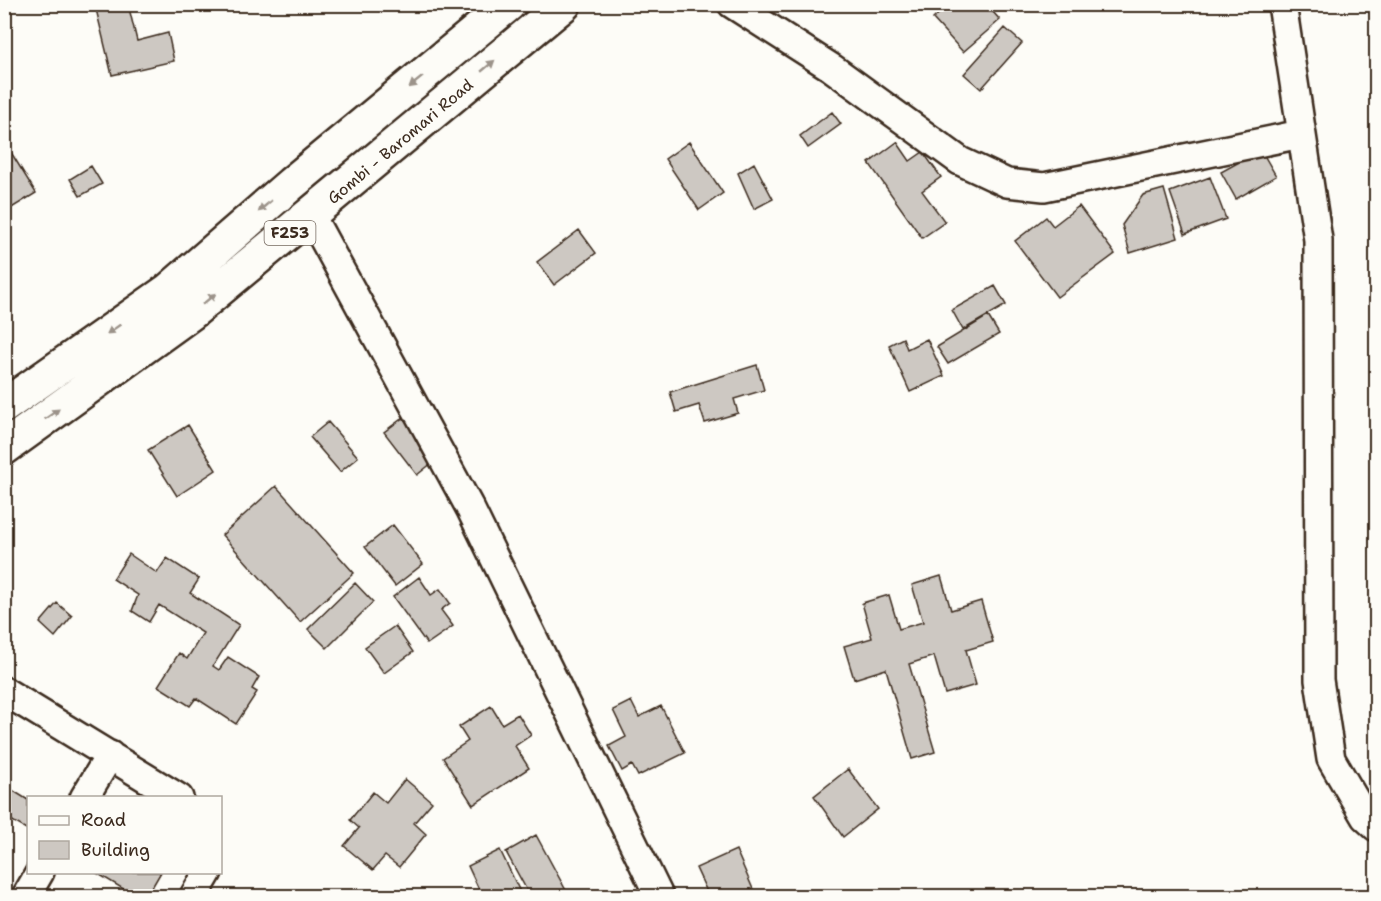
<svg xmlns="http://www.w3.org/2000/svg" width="1381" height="901" font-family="'Shantell Sans',sans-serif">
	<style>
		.building { fill: #cdc8c2; stroke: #3b2a1e; stroke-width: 1.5 }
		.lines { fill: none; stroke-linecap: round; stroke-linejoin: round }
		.minor-casing { stroke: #3b2a1e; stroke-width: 32 }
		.major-casing { stroke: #3b2a1e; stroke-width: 38 }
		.minor { stroke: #fdfcf7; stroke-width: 27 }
		.major { stroke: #fdfcf7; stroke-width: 33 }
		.oneway { fill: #9c938a }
		.labels { text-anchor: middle; stroke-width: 4.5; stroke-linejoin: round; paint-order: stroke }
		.shield { fill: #fdfcf7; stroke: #75695f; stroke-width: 1.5 }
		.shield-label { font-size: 15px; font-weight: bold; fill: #3b2a1e }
		.street-label { font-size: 16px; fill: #3b2a1e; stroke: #fdfcf7 }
	</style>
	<rect width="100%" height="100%" fill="#fdfcf7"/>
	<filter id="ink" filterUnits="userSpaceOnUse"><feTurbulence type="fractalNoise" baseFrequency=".0167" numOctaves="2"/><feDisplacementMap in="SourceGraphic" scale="12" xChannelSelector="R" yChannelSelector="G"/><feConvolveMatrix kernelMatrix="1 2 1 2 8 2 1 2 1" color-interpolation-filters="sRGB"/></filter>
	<g filter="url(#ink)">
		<!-- building -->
		<path class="building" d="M128,4L137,41L168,33L174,61L112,75L95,5Z
			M949,4H986L1000,20L963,52L933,19Z
			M1005,28L1022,43L981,89L964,74Z
			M832,112L841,124L808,148L800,136Z
			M4,141L36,193L10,209L4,201Z
			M689,142L723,193L699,210L665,159Z
			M897,142L910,161L923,152L941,177L922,191L945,222L922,238L869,163Z
			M1261,150L1276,176L1236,199L1221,172Z
			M754,163L773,199L754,209L738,173Z
			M91,166L102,184L80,196L70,179Z
			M1210,177L1226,219L1185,234L1170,192Z
			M1164,189L1178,238L1130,253L1122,225L1143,195Z
			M1079,206L1115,254L1057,297L1015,241L1046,217L1053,226Z
			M579,230L596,253L554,285L537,262Z
			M995,286L1006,305L963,330L952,310Z
			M988,316L999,334L948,364L937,347Z
			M903,338L907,349L927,339L944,376L910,392L889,345Z
			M757,365L764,390L734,399L738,413L705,423L699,405L676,412L670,392Z
			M404,417L437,459L417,475L384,432Z
			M328,422L358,457L340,472L310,437Z
			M188,425L216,470L177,496L148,450Z
			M276,486L354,573L300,622L222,535Z
			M393,525L423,564L395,586L365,547Z
			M129,554L157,573L167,558L199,579L190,593L239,625L213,666L219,670L228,657L259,677L252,689L257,692L236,724L196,698L190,706L158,686L179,653L187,659L203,633L159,605L149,622L132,611L138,595L113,579Z
			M941,576L951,610L981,601L993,642L966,650L976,685L945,694L934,656L909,664L935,752L912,759L886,669L854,679L844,646L872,638L862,603L889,595L899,629L923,622L912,585Z
			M419,577L431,595L440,589L450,603L441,610L453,626L427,644L393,597Z
			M355,583L373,602L327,648L308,629Z
			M57,603L72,616L55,637L40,623Z
			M395,626L413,652L384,673L365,647Z
			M631,701L639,717L661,706L685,753L638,776L632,765L622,771L609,746L626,737L613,710Z
			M491,706L502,724L518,714L531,735L515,746L529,768L473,805L443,758L468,741L459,727Z
			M848,769L878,809L843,837L814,796Z
			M405,779L432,802L414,823L426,834L399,867L385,856L373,870L344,846L359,828L350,820L373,792L386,803Z
			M4,785L28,800V825L26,829L4,816Z
			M536,835L569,896H530L506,852Z
			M500,850L522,896H482L468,866Z
			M736,850L756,896H709L696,868Z
			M95,872H161L147,896H135Z"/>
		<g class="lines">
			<!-- minor casing -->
			<g class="minor-casing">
				<path id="minor" d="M732,4L832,68L960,161L1007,183L1044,187L1301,134
					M1282,4L1318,240L1319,680L1331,759L1365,817L1376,827
					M311,216L470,508L659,896
					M4,691L179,798
					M84,798L110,755
					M26,896L40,872
					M194,896L208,872"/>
			</g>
			<!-- major casing -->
			<g class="major-casing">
				<path id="major" d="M4,406L169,290L291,184L509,4
					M4,448L191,313L564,4"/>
			</g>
			<!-- minor -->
			<use href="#minor" class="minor"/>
			<!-- major -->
			<use href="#major" class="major"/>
		</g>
		<!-- one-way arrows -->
		<defs><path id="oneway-solid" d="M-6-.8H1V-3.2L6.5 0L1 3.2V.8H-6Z" transform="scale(1.5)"/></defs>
		<g class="oneway">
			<use href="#oneway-solid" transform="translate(488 66) rotate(-40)"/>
			<use href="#oneway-solid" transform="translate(416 82) rotate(141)"/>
			<use href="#oneway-solid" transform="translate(265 206) rotate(139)"/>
			<use href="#oneway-solid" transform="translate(209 299) rotate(-39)"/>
			<use href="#oneway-solid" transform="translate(114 329) rotate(145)"/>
			<use href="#oneway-solid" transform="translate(52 414) rotate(-35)"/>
		</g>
	</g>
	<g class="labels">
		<!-- shield labels -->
		<rect class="shield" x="264.5" y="221" width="51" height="24" rx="4.5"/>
		<g class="shield-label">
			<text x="290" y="238">F253</text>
		</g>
		<!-- street labels -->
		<g class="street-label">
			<text transform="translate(400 141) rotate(-40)" y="6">Gombi - Baromari Road</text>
		</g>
	</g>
	<!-- margin -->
	<rect width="1381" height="901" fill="none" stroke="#fdfcf7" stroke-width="24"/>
	<rect x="12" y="12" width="1357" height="877" fill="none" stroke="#3b2a1e" stroke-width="2" filter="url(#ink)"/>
	<!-- legend -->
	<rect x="27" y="796" width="195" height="78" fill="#fdfcf7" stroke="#afa8a0" stroke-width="1.5"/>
	<rect x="39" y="816" width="30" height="9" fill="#fdfcf7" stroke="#afa8a0" stroke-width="1.5"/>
	<text x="81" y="826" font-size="18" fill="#3b2a1e">Road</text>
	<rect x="39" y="841" width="30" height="18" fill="#cdc8c2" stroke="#afa8a0" stroke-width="1.5"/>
	<text x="81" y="856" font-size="18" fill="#3b2a1e">Building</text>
</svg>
